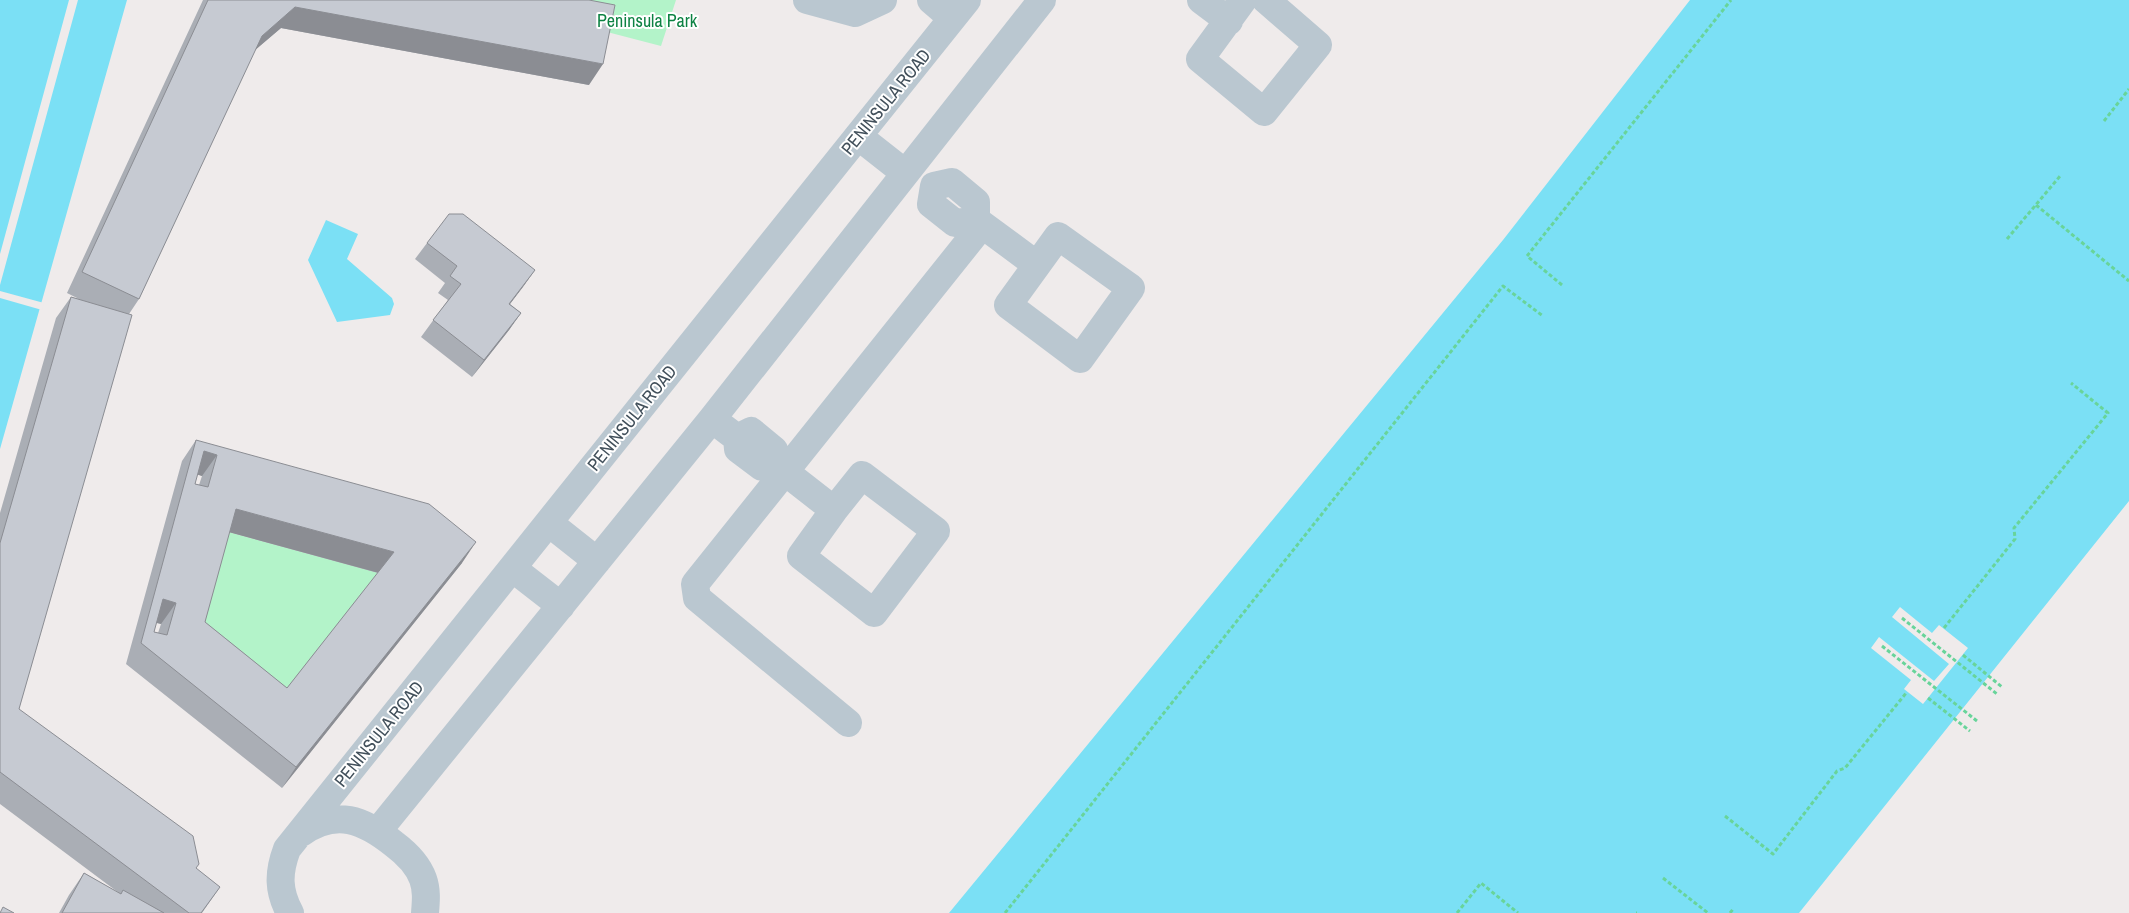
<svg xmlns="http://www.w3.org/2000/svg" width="2129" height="913" font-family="'Archivo Narrow',sans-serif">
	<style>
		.green { fill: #b3f3c9 }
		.water { fill: #7be0f5 }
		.pier { fill: #efebeb }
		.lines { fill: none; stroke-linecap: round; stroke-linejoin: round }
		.path { stroke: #68d49a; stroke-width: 3; stroke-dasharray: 4 2.5; stroke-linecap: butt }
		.minor { stroke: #bac7d0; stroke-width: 28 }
		.wall { fill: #aaaeb5; fill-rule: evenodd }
		.shaded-wall { fill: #8b8d93 }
		.building { fill: #c6cad2; stroke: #8b8d93; fill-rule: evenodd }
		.labels { text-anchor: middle; stroke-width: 4; stroke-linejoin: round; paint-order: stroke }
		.park-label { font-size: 18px; fill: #0d8243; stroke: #fff }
		.street-label { font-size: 18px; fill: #42505b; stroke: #fff }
	</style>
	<rect width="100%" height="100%" fill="#efebeb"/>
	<!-- green -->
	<path class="green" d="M484,0H676L661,46Z
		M221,530L379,573L272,709L190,643Z"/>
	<!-- water -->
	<path class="water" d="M0,0H127L0,449Z
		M1690,0H2129V501L1799,913H949L1503,240Z
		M326,220L358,234L347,259L392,298L394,304L390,315L337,322L308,260Z"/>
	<!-- pier -->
	<path class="pier" d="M69,0H78L0,285V254Z
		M0,291L44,303L42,310L0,298Z
		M1900,607L1932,633L1939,625L1968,648L1923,704L1904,689L1911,680L1871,648L1879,637L1934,681L1949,664L1892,617Z"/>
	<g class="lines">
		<!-- path -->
		<path class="path" d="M2104,121L2129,89
			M2036,205L2129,281
			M2007,239L2061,175
			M1562,285L1527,256L1731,0
			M1902,618L1997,694
			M1944,628L2015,539L2014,528L2108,413L2071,383
			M1882,646L1977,721
			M1963,655L2002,687
			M1928,698L1970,731
			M1725,816L1773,854L1837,771L1845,768L1907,692
			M1663,878L1708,913
			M1005,913L1503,286L1543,316
			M1457,913L1481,883L1518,913
			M1636,913H1637
			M1730,913L1734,908"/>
		<!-- minor -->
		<path class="minor" d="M807,0L855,13L883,0
			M931,0L952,18
			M1201,0L1229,21
			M1243,0L1200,59L1264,112L1318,45L1266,0
			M858,136L905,173
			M952,182L976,202V220L955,223L931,204L934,186Z
			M976,220L1037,265L1008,305L1080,359L1131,288L1058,236L1037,265
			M712,419L737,438L738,449L762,467L775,464L774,450L751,431L737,438
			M775,464L834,510L862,475L936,531L874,613L801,556L834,510
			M549,523L597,561
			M512,568L561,606
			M848,723L697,598L695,584L982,225
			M378,831L712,419L1042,0
			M301,833C336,808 364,820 394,844C406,853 418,865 423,879C427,890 426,901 425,913
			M290,913C278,891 278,873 287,849L967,0"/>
	</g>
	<!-- wall -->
	<path class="wall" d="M203,0H589V85L281,28L255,50L139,299L129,314L19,709L196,869L220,887L202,913H59L69,895L84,873L119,893L0,804V513L56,318L71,297L79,299L67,293Z
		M427,243L535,270L510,304L521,313L509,330L472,377L421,337L448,300L438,293L445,283L415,259Z
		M196,440L462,563L282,788L126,664L182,461ZM197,474L202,476L199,485L195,484ZM229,532L378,573L287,688L205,622ZM156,623L161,624L158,633L154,632Z"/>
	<!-- shaded-wall -->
	<path class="shaded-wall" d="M295,7L603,64L589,85L281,28L247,57L262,36Z
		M535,270L523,287L497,321L509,304Z
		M521,313L509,330L472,377L484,360Z
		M204,451L217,455L202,476L189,472Z
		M236,509L394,552L379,573L221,530Z
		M476,542L462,563L282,788L296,767Z
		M163,599L176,603L161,624L148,620Z"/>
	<!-- building -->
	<path class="building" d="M208,0H589L615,5L603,64L295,7L262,36L139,299L82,272Z
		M449,214H463L535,270L509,304L521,313L484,360L433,320L461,284L450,276L457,266L427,243Z
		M71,297L132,315L19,709L193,836L199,864L196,868L220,887L201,913H189L0,772V543Z
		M196,440L429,504L476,542L296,767L141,643ZM204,451L217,455L208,487L195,484ZM236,509L394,552L287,688L205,622ZM163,599L176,603L167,635L154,632Z
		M84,873L121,894L123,890L164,913H62Z
		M3,907L14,913H0Z"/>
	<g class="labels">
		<!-- park labels -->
		<g class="park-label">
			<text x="647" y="27">Peninsula Park</text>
		</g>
		<!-- street labels -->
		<g class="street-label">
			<text transform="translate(886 102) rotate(-51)" y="6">PENINSULA ROAD</text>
			<text transform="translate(632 418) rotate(-51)" y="6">PENINSULA ROAD</text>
			<text transform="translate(379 734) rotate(-51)" y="6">PENINSULA ROAD</text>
		</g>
	</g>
</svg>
